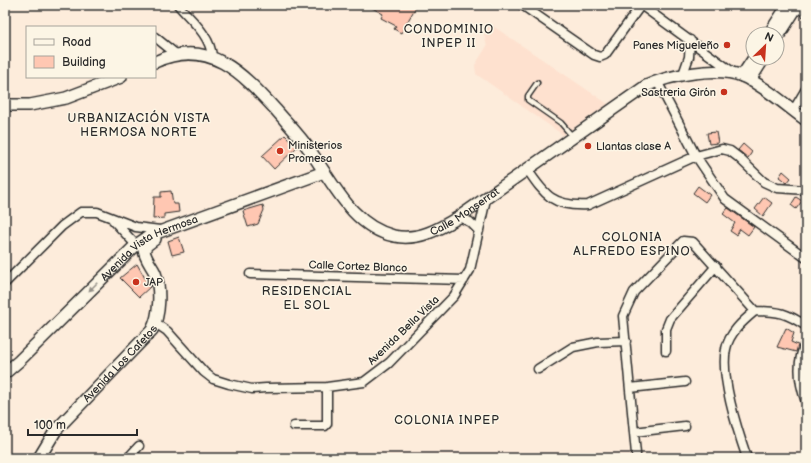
<svg xmlns="http://www.w3.org/2000/svg" width="811" height="463" font-family="'Balsamiq Sans',sans-serif">
	<style>
		.built { fill: #fee1cf }
		.building { fill: #ffc7b2; stroke: #2b2b2b }
		.lines { fill: none; stroke-linecap: round; stroke-linejoin: round }
		.lane-casing { stroke: #2b2b2b; stroke-width: 7 }
		.street-casing { stroke: #2b2b2b; stroke-width: 11 }
		.secondary-casing { stroke: #2b2b2b; stroke-width: 14 }
		.lane { stroke: #fcf5e5; stroke-width: 4 }
		.street { stroke: #fcf5e5; stroke-width: 8 }
		.secondary { stroke: #fcf5e5; stroke-width: 11 }
		.oneway { fill: #949088 }
		.poi-dot { fill: #c8321e; stroke: #fcf5e5; stroke-width: 1.5 }
		.labels { text-anchor: middle; stroke-width: 3; stroke-linejoin: round; paint-order: stroke }
		.poi-label { font-size: 11px; fill: #2b2b2b; stroke: #fcf5e5; text-anchor: start }
		.street-label { font-size: 11px; fill: #2b2b2b; stroke: #fcf5e5 }
		.neighbourhood-label { font-size: 12px; letter-spacing: 1px; fill: #2b2b2b; stroke: #fcf5e5 }
	</style>
	<rect width="100%" height="100%" fill="#fdecdb"/>
	<filter id="ink" filterUnits="userSpaceOnUse"><feTurbulence type="fractalNoise" baseFrequency=".025" numOctaves="2"/><feDisplacementMap in="SourceGraphic" scale="8" xChannelSelector="R" yChannelSelector="G"/><feConvolveMatrix kernelMatrix="1 2 1 2 8 2 1 2 1" color-interpolation-filters="sRGB"/></filter>
	<g filter="url(#ink)">
		<!-- built -->
		<path class="built" d="M490,24L608,104L563,135L476,74L475,65L487,46L484,34Z"/>
		<!-- building -->
		<path class="building" d="M367,5H417L401,33L394,29L396,26L381,18L383,14Z
			M716,132L718,143L709,144L707,133Z
			M285,135L297,147L274,169L262,156Z
			M743,144L752,152L748,158L738,150Z
			M783,171L791,178L787,183L779,177Z
			M698,186L710,195L705,202L693,193Z
			M171,191L173,204H178L179,212L164,214V218L153,219L154,197H161V192Z
			M764,197L772,203L763,216L755,209Z
			M796,197L802,201L796,209L791,205Z
			M263,205L264,210L258,224L248,227L243,211Z
			M728,208L754,227L748,235L740,229L736,235L730,231L735,223L723,214Z
			M179,237L184,252L172,255L168,241Z
			M137,264L150,287L139,297L120,278Z
			M786,328L794,333L791,342L798,345L796,352L777,347Z"/>
		<g class="lines">
			<!-- lane casing -->
			<g class="lane-casing">
				<path id="lane" d="M537,83L528,96V100L561,123L573,137"/>
			</g>
			<!-- street casing -->
			<g class="street-casing">
				<path id="street" d="M178,5C191,20 211,36 212,57
					M522,5L594,55L600,57L605,55L641,5
					M641,5L734,73
					M797,7L806,13
					M155,37L176,54
					M683,74L689,57L690,40
					M657,81L696,156L725,199L806,258
					M793,111L806,89
					M527,169C545,196 554,207 588,205L696,156L722,149L730,151L738,157L764,182L777,188L806,190
					M459,217L470,222L479,231
					M113,220L136,245
					M250,274L464,280
					M5,283L62,226L81,212H97L136,227L160,230
					M155,323L167,331L204,372L213,379L229,384L252,389L266,388L327,387L364,382L389,363L454,296L470,270L486,199
					M806,343C796,361 799,383 806,402
					M666,351V329L670,319L716,266
					M538,369L573,347L598,342L626,341
					M630,388L685,382
					M294,426H325L327,424V387
					M634,432L685,426
					M636,454L623,316L634,292L683,241L693,242L755,311
					M128,458L139,446
					M747,458C738,432 720,376 726,349C729,333 743,321 755,311C779,311 787,313 806,326"/>
			</g>
			<!-- secondary casing -->
			<g class="secondary-casing">
				<g id="secondary">
					<path d="M769,34L788,5"/>
					<path d="M777,38L798,5"/>
					<path id="s1" d="M155,62C209,37 242,73 276,110C288,124 301,137 311,152C333,183 353,227 394,236C419,241 439,229 459,217L646,86C669,75 718,66 742,76C762,84 788,107 806,120"/>
					<path d="M742,76L754,58"/>
					<path d="M750,80L764,58"/>
					<path d="M5,105H30L66,98L121,77"/>
					<path id="s2" d="M5,373L19,361L136,245L151,235L324,172"/>
					<path id="s3" d="M39,458L56,430L152,330C160,315 161,289 155,273C152,266 145,259 144,250L147,245L155,239"/>
				</g>
			</g>
			<!-- lane -->
			<use href="#lane" class="lane"/>
			<!-- street -->
			<use href="#street" class="street"/>
			<!-- secondary -->
			<use href="#secondary" class="secondary"/>
		</g>
		<!-- one-way arrows -->
		<defs><path id="oneway-solid" d="M-6-.8H1V-3.2L6.5 0L1 3.2V.8H-6Z"/></defs>
		<use class="oneway" href="#oneway-solid" transform="translate(93 287) rotate(135)"/>
	</g>
	<!-- markers -->
	<g class="poi-dot">
		<circle cx="727" cy="45" r="4"/>
		<circle cx="724" cy="92" r="4"/>
		<circle cx="588" cy="146" r="4"/>
		<circle cx="280" cy="151" r="4"/>
		<circle cx="136" cy="282" r="4"/>
	</g>
	<g class="labels">
		<!-- poi labels -->
		<g class="poi-label">
			<text x="719" y="49" text-anchor="end">Panes Migueleño</text>
			<text x="716" y="96" text-anchor="end">Sastreria Girón</text>
			<text x="288" y="149">Ministerios<tspan x="288" dy="13">Promesa</tspan></text>
			<text x="596" y="150">Llantas clase A</text>
			<text x="144" y="286">JAP</text>
		</g>
		<!-- street labels -->
		<g class="street-label">
			<text dy="4" stroke="none"><textPath href="#s1" startOffset="395">Calle Monserrat</textPath></text>
			<text dy="4" stroke="none"><textPath href="#s2" startOffset="193">Avenida Vista Hermosa</textPath></text>
			<text transform="translate(358 266) rotate(2)" y="4">Calle Cortez Blanco</text>
			<text transform="translate(403 330) rotate(-44)" y="4">Avenida Bella Vista</text>
			<text dy="4" stroke="none"><textPath href="#s3" startOffset="125">Avenida Los Cafetos</textPath></text>
		</g>
		<!-- neighbourhood labels -->
		<g class="neighbourhood-label">
			<text x="449" y="33">CONDOMINIO<tspan x="449" dy="14">INPEP II</tspan></text>
			<text x="139" y="122">URBANIZACIÓN VISTA<tspan x="139" dy="14">HERMOSA NORTE</tspan></text>
			<text x="632" y="241">COLONIA<tspan x="632" dy="14">ALFREDO ESPINO</tspan></text>
			<text x="307" y="295">RESIDENCIAL<tspan x="307" dy="14">EL SOL</tspan></text>
			<text x="447" y="424">COLONIA INPEP</text>
		</g>
	</g>
	<!-- margin -->
	<rect width="811" height="463" fill="none" stroke="#fcf5e5" stroke-width="20"/>
	<rect x="10" y="10" width="791" height="443" fill="none" stroke="#2b2b2b" stroke-width="1.5" filter="url(#ink)"/>
	<!-- legend -->
	<rect x="26" y="26" width="130" height="52" fill="#fcf5e5" stroke="#a8a49b"/>
	<rect x="34" y="39" width="20" height="6" fill="#fcf5e5" stroke="#a8a49b"/>
	<text x="62" y="46" font-size="12" fill="#2b2b2b">Road</text>
	<rect x="34" y="56" width="20" height="12" fill="#ffc7b2" stroke="#a8a49b"/>
	<text x="62" y="66" font-size="12" fill="#2b2b2b">Building</text>
	<!-- north arrow -->
	<g transform="translate(765 46) rotate(25)"><circle r="19" fill="#fcf5e5" stroke="#a8a49b"/>
	<path d="M0-3L7 15L0 10L-7 15Z" fill="#c8321e"/>
	<text y="-6" font-size="11" font-weight="bold" text-anchor="middle" fill="#2b2b2b">N</text>
	</g>
	<!-- scale -->
	<path d="M28 429v6h109v-6" fill="none" stroke="#2b2b2b" stroke-width="2"/>
	<text x="34" y="429" font-size="12" fill="#2b2b2b" stroke="#fcf5e5" stroke-width="3" paint-order="stroke">100 m</text>
</svg>
